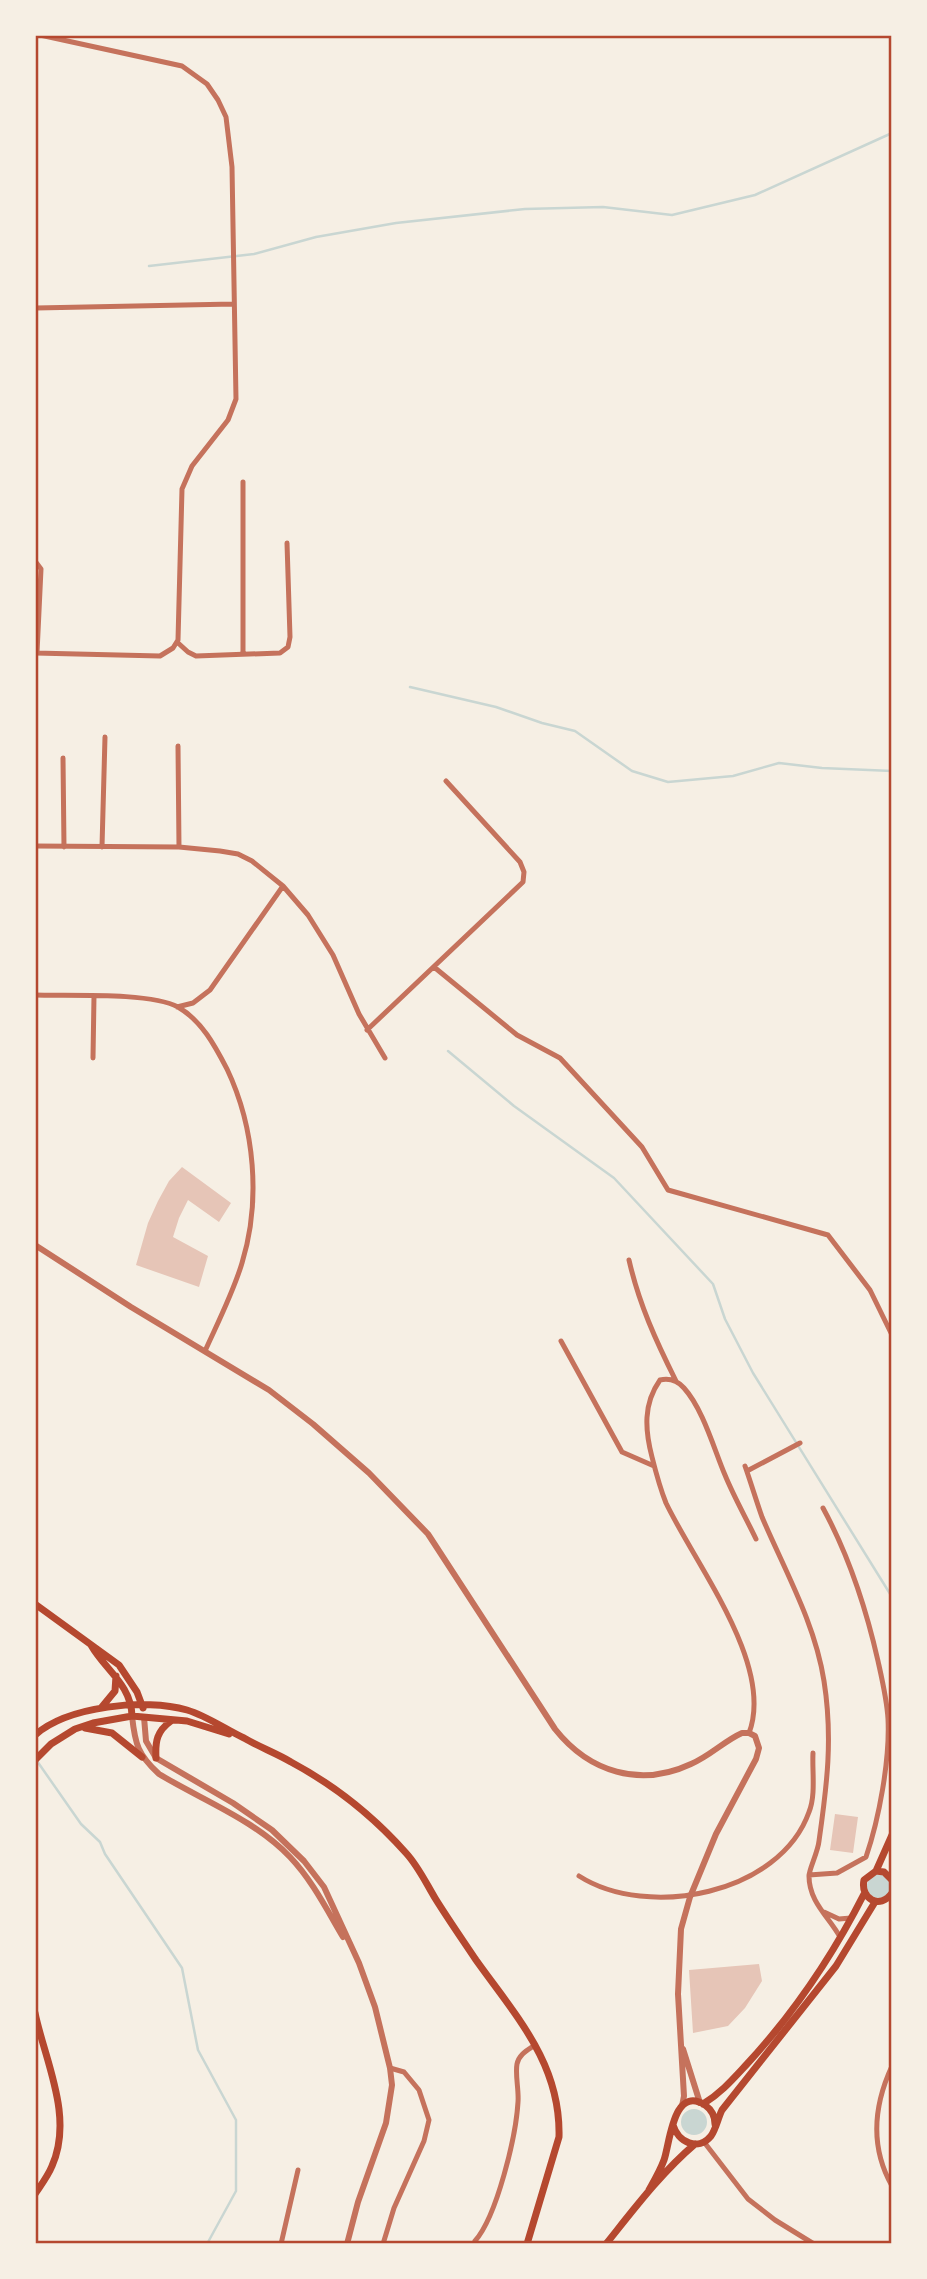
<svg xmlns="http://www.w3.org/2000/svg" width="927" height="2279" font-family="'Roboto Condensed',sans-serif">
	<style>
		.water { fill: #c9d6d2 }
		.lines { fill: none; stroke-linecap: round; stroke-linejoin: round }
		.stream { stroke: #c9d6d2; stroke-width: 2.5 }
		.building { fill: #e6c5b7 }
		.minor { stroke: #c5725c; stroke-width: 5 }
		.tertiary { stroke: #c5725c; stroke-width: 6 }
		.secondary { stroke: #b5482f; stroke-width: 7 }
		.neatline { fill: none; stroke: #b5482f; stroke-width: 2.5 }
	</style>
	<rect width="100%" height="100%" fill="#f6efe4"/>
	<!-- water -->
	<path class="water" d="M867 1886a12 12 0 1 1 24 0a12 12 0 1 1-24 0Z
		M681 2122a13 13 0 1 1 26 0a13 13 0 1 1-26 0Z"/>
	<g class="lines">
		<!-- stream -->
		<path class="stream" d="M149,266L254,254L316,237L396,223L525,209L603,207L672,215L755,195L892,133
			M410,687L496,707L542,723L575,731L632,771L668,782L733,776L779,763L822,768L892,771
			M448,1051L514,1106L614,1178L713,1284L725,1319L753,1373L892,1597
			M37,1761L81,1824L100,1842L105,1854L182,1968L198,2050L236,2120V2191L207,2244"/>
	</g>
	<!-- building -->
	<path class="building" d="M182,1167L231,1203L219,1222L188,1200L179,1218L173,1237L208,1256L199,1287L136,1265L148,1223L158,1201L169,1181Z
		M835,1814L858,1817L853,1853L830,1850Z
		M759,1964L762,1981L745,2008L728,2026L693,2033L689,1970Z"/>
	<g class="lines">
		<!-- minor -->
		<path class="minor" d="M36,308L234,304
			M35,561L41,569L37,653
			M177,642L188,652L196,656L280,653L288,647L290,637L287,543
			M35,653L160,656L173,648L178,640L182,489L192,466L228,420L236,399L232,167L226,117L218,100L207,84L182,66L40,35
			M243,654V482
			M178,746L179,847
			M63,758L64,847
			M35,846L179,847L220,851L238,854L252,861L283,886L308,915L333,955L359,1014L385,1058
			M102,847L105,737
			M434,967L517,1035L560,1058L642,1147L668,1190L828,1235L870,1290L892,1335
			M35,995C69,996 150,992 178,1007C202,1021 215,1046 227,1069C255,1128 261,1201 242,1263C233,1293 218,1322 205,1351
			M177,1007L193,1003L210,990L283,886
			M367,1030L523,882L524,872L520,862L446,781
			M93,1058L94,996
			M629,1260C639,1304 656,1341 676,1381
			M561,1341L622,1452L654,1466
			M745,1466C751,1483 756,1500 762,1517C785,1571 815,1623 824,1681C833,1738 827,1785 819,1841C818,1852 809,1869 809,1876C809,1902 829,1917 840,1937
			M747,1471L800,1443
			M749,1733C775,1665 695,1564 666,1503C660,1488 656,1473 652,1457C645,1430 643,1404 660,1380C669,1378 677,1380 684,1388C703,1409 714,1449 725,1475C734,1497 746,1518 756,1539
			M809,1875L837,1873L866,1857C879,1819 890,1760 888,1719C887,1700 882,1679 878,1661C866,1608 849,1556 823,1508
			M579,1876C648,1920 780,1894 809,1812C816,1795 812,1771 813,1753
			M824,1912L839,1919L851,1918
			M892,2066C874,2105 870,2147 892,2186
			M704,2142L748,2199L775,2220L814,2244
			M475,2241C497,2216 516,2136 518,2102C519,2090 515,2075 517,2064C519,2054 528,2050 535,2045
			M281,2244L298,2170
			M383,2244L394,2208L424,2141L429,2120L419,2090L404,2072L390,2068"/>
		<!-- tertiary -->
		<path class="tertiary" d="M35,1245L131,1307L269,1390L313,1424L369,1473L428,1534L555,1729C589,1772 640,1788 691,1764C710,1756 724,1741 742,1733H749L755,1736L759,1748L756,1759L716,1834L690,1897L681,1929L678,1994L684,2096L682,2106
			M132,1716C135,1744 138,1755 159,1774C202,1800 255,1820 290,1857C312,1880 327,1910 343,1937
			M144,1717L146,1741L156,1758L233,1803L272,1830L304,1861L324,1887L359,1963L375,2007L390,2068L392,2085L386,2123L358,2202L347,2244
			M683,2049L700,2103"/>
		<!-- secondary -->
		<path class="secondary" d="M35,1604L119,1665L137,1692L143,1708
			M91,1645C105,1670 131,1684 132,1716
			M101,1708L115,1691L116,1676
			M85,1728L112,1733L142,1757
			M35,1735C68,1706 145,1698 187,1710C207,1716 225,1729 244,1738C259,1747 276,1753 291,1762C334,1785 374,1817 406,1853C418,1866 426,1883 435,1898C448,1919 462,1939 476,1960C516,2016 561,2064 559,2137L527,2244
			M156,1758C155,1741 157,1731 171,1721
			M35,1760L51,1744L75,1729L93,1723L132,1716L187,1721L229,1734
			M876,1871L892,1835
			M892,1880L884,1872L876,1871L864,1880C860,1899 880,1910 892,1893
			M35,2013C45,2061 74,2117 52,2166C48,2176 41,2185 35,2194
			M703,2104C721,2093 733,2079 747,2064C794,2013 833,1955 864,1894
			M673,2125C678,2142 698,2152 711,2136C716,2129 718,2118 722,2110L836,1966L875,1902
			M649,2190C654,2181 660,2171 664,2160C670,2143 673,2085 705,2105C712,2110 715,2116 715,2124
			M606,2244C634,2209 661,2173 695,2144"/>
	</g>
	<!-- border -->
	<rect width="927" height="2279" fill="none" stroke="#f6efe4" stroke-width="74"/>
	<rect x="37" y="37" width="853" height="2205" class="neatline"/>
</svg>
